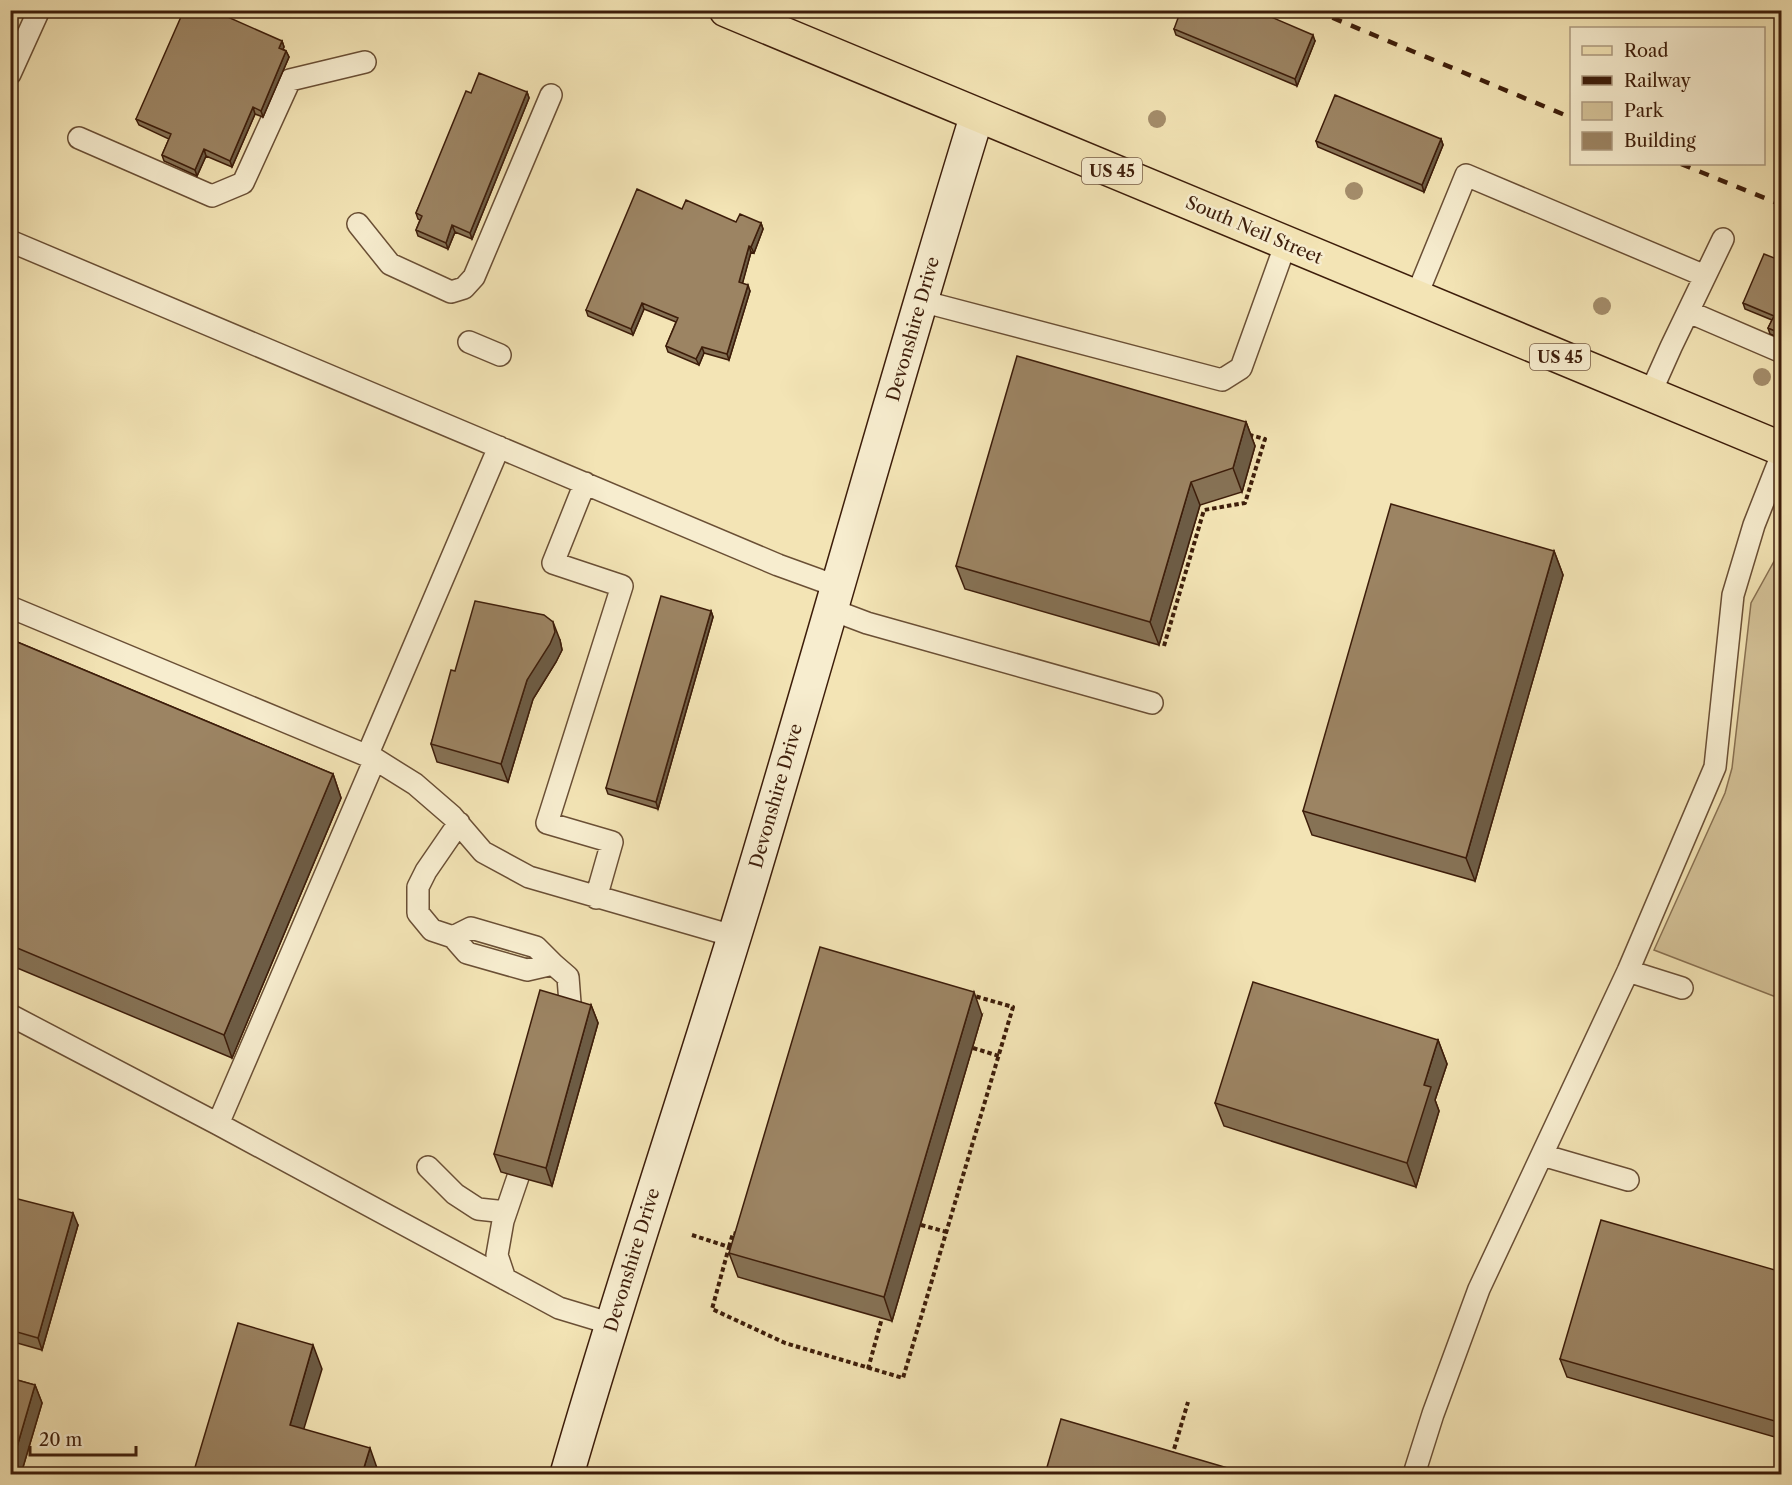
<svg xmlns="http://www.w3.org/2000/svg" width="1792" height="1485" font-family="'Libre Caslon Text',serif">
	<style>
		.green { fill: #d4c298; stroke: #887051; stroke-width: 1.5 }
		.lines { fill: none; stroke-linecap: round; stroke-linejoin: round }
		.lane-casing { stroke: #6a4f35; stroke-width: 24 }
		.secondary-casing { stroke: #3d1d0a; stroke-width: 36 }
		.primary-casing { stroke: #3d1d0a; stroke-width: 36 }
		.path { stroke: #3d1d0a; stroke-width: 4; stroke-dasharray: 4.5 3; stroke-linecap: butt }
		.lane { stroke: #f7edcf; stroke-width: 21 }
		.secondary { stroke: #f7edcf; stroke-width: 33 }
		.primary { stroke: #f3e4b5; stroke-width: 33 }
		.rail { stroke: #3d1d0a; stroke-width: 4.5; stroke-dasharray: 10 10; stroke-linecap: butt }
		.tree { fill: #a48d6b }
		.wall { fill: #867255; stroke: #3d1d0a; stroke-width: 1.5 }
		.shaded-wall { fill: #6d5c45; stroke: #3d1d0a; stroke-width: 1.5 }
		.building { fill: #9c8463; stroke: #3d1d0a; stroke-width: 1.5 }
		.labels { text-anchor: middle; stroke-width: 5; stroke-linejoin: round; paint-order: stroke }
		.shield { fill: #f7edcf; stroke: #755b45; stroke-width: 1.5 }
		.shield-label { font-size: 16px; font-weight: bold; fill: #3d1d0a }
		.street-label { font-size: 18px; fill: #3d1d0a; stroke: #f7edcf }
	</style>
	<rect width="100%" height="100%" fill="#f3e4b5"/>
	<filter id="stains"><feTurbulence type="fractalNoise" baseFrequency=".00333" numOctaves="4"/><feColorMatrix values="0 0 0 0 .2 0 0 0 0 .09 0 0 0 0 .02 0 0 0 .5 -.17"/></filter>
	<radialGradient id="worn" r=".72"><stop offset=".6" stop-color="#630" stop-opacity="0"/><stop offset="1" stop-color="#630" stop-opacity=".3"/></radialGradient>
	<!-- green -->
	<path class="green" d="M1781,554L1782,997H1776L1654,950L1725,793L1732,768L1751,603L1777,556Z"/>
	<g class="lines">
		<!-- lane casing -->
		<g class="lane-casing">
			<path id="lane" d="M10,74L39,10
				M79,138L212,196L243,183L290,80L365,62
				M358,224L390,264L451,292L464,288L474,277L551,95
				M10,241L778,565L836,586
				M1416,297L1466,175L1705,276
				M921,301L1222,380L1241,368L1286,243
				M1689,312L1782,352
				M469,342L500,355
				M1650,394L1671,347L1723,239
				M585,483L553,563L622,586L547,823L612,842L596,898
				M10,607L375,759L415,784L452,816L483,852L529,877L733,936
				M830,609L867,623L1152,703
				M367,756L499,447
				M459,823L426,871L418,887V913L432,930L453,937L467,953L527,970L553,964L568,977L570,1003L567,1014
				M453,937L471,928L536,947L553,964
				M1628,971L1682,988
				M10,1015L218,1124L559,1308L612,1324
				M218,1124L375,759
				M1542,1155L1628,1180
				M428,1167L455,1194L478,1209L506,1212
				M505,1279L497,1255L503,1221L518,1177
				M1414,1474L1433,1414L1479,1289L1628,971L1715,767L1733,595L1754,525L1782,454"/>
		</g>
		<!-- secondary casing -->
		<g class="secondary-casing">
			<path id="secondary" d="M567,1474C625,1273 693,1075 753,875C829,622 899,367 977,115"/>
		</g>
		<!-- primary casing -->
		<g class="primary-casing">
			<path id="primary" d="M726,10L1782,449"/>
		</g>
		<!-- path -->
		<path class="path" d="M1164,646L1204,510L1245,503L1265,439L1246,434
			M973,1048L999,1056
			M921,1225L947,1232
			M692,1235L729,1247L712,1309L785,1343L903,1378L1013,1007L971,995
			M729,1247L733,1233L738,1234
			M868,1369L882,1318
			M1172,1456L1188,1402"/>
		<!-- lane -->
		<use href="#lane" class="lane"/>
		<!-- secondary -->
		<use href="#secondary" class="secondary"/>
		<!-- primary -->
		<use href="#primary" class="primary"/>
		<!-- rail -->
		<path class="rail" d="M1314,10L1572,118
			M1681,164L1782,205"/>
	</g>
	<!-- trees -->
	<g class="tree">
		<circle cx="1157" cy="119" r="9"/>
		<circle cx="1354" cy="191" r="9"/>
		<circle cx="1602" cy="306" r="9"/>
		<circle cx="1762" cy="377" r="9"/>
	</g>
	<!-- wall -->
	<path class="wall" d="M1174,29L1315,41L1297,86L1176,35Z
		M282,41L284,47L283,49L286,51L289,57L263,117L255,114L232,167L206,156L197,176L164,161L162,155L169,139L139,125L136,119Z
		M527,92L529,98L472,239L455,232L448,249L418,236L416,230L420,220L418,219L416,213L471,93Z
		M1441,139L1443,145L1424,192L1318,147L1316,141Z
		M682,209L736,222L761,223L763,229L754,253L751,252L742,284L750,291L729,360L704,353L699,365L668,352L666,346L676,322L644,309L633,335L588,316L586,310Z
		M1782,261V339L1770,334L1768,328L1772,320L1745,309L1743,303Z
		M1246,422L1255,446L1242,492L1200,505L1159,645L965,589L956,566Z
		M1554,551L1563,575L1475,881L1312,835L1303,811Z
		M711,611L713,617L658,809L608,794L606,788Z
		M10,639L333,774L341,798L232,1058L10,965Z
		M560,640L562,650L556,662L533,699L508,782L437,762L431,744L455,671Z
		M591,1005L598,1023L552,1186L501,1172L494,1154Z
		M982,1015L892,1321L738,1277L729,1253Z
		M1438,1040L1447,1064L1435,1100L1439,1111L1416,1187L1224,1126L1215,1103Z
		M10,1197L78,1225L42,1350L10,1341Z
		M1782,1272V1439L1567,1377L1560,1359Z
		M10,1378L35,1385L42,1403L21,1474L10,1472Z"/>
	<!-- shaded-wall -->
	<path class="shaded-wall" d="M1313,35L1315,41L1297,86L1295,79Z
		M282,41L284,47L281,54L279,48Z
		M286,51L289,57L263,117L261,111Z
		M527,92L529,98L472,239L470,233Z
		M253,107L255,114L232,167L230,161Z
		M1441,139L1443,145L1424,192L1422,185Z
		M204,149L206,156L197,176L195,170Z
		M761,223L763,229L754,253L751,247Z
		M452,225L455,232L448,249L446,243Z
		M749,246L751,252L741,289L739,282Z
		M748,285L750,291L729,360L727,354Z
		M642,303L644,309L633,335L631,329Z
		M702,347L704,353L699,365L696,359Z
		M1246,422L1255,446L1242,492L1233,468Z
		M1191,482L1200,505L1159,645L1150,622Z
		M1554,551L1563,575L1475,881L1466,858Z
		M711,611L713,617L658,809L656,802Z
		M553,622L560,640L562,650L556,662L533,699L508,782L501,764L527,680Z
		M333,774L341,798L232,1058L224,1035Z
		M974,992L982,1015L892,1321L884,1297Z
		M591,1005L598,1023L552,1186L546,1168Z
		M1438,1040L1447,1064L1435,1100L1439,1111L1416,1187L1407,1163L1424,1085Z
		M73,1213L78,1225L42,1350L38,1338Z
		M313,1345L322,1369L298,1448L290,1425Z
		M35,1385L42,1403L21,1474L14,1457Z
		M370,1448L378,1471V1474H362Z"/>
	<!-- building -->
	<path class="building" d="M184,10H212L282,41L279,48L286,51L261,111L253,107L230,161L204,149L195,170L162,155L171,134L136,119Z
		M1181,10H1255L1313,35L1295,79L1174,29Z
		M479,73L527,92L470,233L452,225L446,243L416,230L422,216L416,213L466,91L471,93Z
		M1335,95L1441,139L1422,185L1316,141Z
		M637,189L682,209L686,200L736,222L740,214L761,223L751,247L749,246L739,282L748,285L727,354L702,347L696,359L666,346L678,318L642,303L631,329L586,310Z
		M1764,254L1782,261V334L1768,328L1774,316L1743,303Z
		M1017,356L1246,422L1233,468L1191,482L1150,622L956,566Z
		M1391,504L1554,551L1466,858L1303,811Z
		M661,596L711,611L656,802L606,788Z
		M475,601L544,615L553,622L555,632L550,644L527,680L501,764L431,744L451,670L455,671Z
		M10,639L333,774L224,1035L10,945Z
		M820,947L974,992L884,1297L729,1253Z
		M1253,982L1438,1040L1424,1085L1431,1087L1407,1163L1215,1103Z
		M540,990L591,1005L546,1168L494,1154Z
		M10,1197L73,1213L38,1338L10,1330Z
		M1601,1220L1782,1272V1423L1560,1359Z
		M238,1323L313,1345L290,1425L370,1448L362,1474H193Z
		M10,1378L35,1385L14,1457L10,1456Z
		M1061,1419L1248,1474H1045Z"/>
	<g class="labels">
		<!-- shield labels -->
		<g class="shield">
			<rect x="1082" y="158" width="60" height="26" rx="4.5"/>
			<rect x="1530" y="344" width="60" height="26" rx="4.5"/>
		</g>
		<g class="shield-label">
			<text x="1112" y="177">US 45</text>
			<text x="1560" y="363">US 45</text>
		</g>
		<!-- street labels -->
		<g class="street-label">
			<text transform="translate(1254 230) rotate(23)" y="6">South Neil Street</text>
			<text transform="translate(913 329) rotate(-74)" y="6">Devonshire Drive</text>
			<text transform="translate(776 796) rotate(-74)" y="6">Devonshire Drive</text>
			<text transform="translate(632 1260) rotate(-73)" y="6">Devonshire Drive</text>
		</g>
	</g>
	<!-- margin -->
	<rect width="1792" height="1485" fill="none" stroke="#f3e4b5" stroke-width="36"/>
	<rect x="12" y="12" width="1768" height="1461" fill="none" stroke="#3d1d0a" stroke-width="3"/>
	<rect x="18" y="18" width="1756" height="1449" fill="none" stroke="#3d1d0a" stroke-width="1.5"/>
	<!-- legend -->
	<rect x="1570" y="27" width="195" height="138" fill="#f7edcf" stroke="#ad9a80" stroke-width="1.5"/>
	<rect x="1582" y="46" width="30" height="9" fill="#f3e4b5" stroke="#ad9a80" stroke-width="1.5"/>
	<text x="1624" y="57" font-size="18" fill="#3d1d0a">Road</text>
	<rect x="1582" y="76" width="30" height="9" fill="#3d1d0a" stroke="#ad9a80" stroke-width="1.5"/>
	<text x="1624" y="87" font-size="18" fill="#3d1d0a">Railway</text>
	<rect x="1582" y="102" width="30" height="18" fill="#d4c298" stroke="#ad9a80" stroke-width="1.5"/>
	<text x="1624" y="117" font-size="18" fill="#3d1d0a">Park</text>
	<rect x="1582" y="132" width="30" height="18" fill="#9c8463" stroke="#ad9a80" stroke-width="1.5"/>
	<text x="1624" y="147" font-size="18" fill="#3d1d0a">Building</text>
	<!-- scale -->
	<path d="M30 1446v9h106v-9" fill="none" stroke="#3d1d0a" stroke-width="3"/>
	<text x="39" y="1446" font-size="18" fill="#3d1d0a" stroke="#f7edcf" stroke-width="4.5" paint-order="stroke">20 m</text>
	<rect width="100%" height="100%" filter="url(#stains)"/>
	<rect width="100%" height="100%" fill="url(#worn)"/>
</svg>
